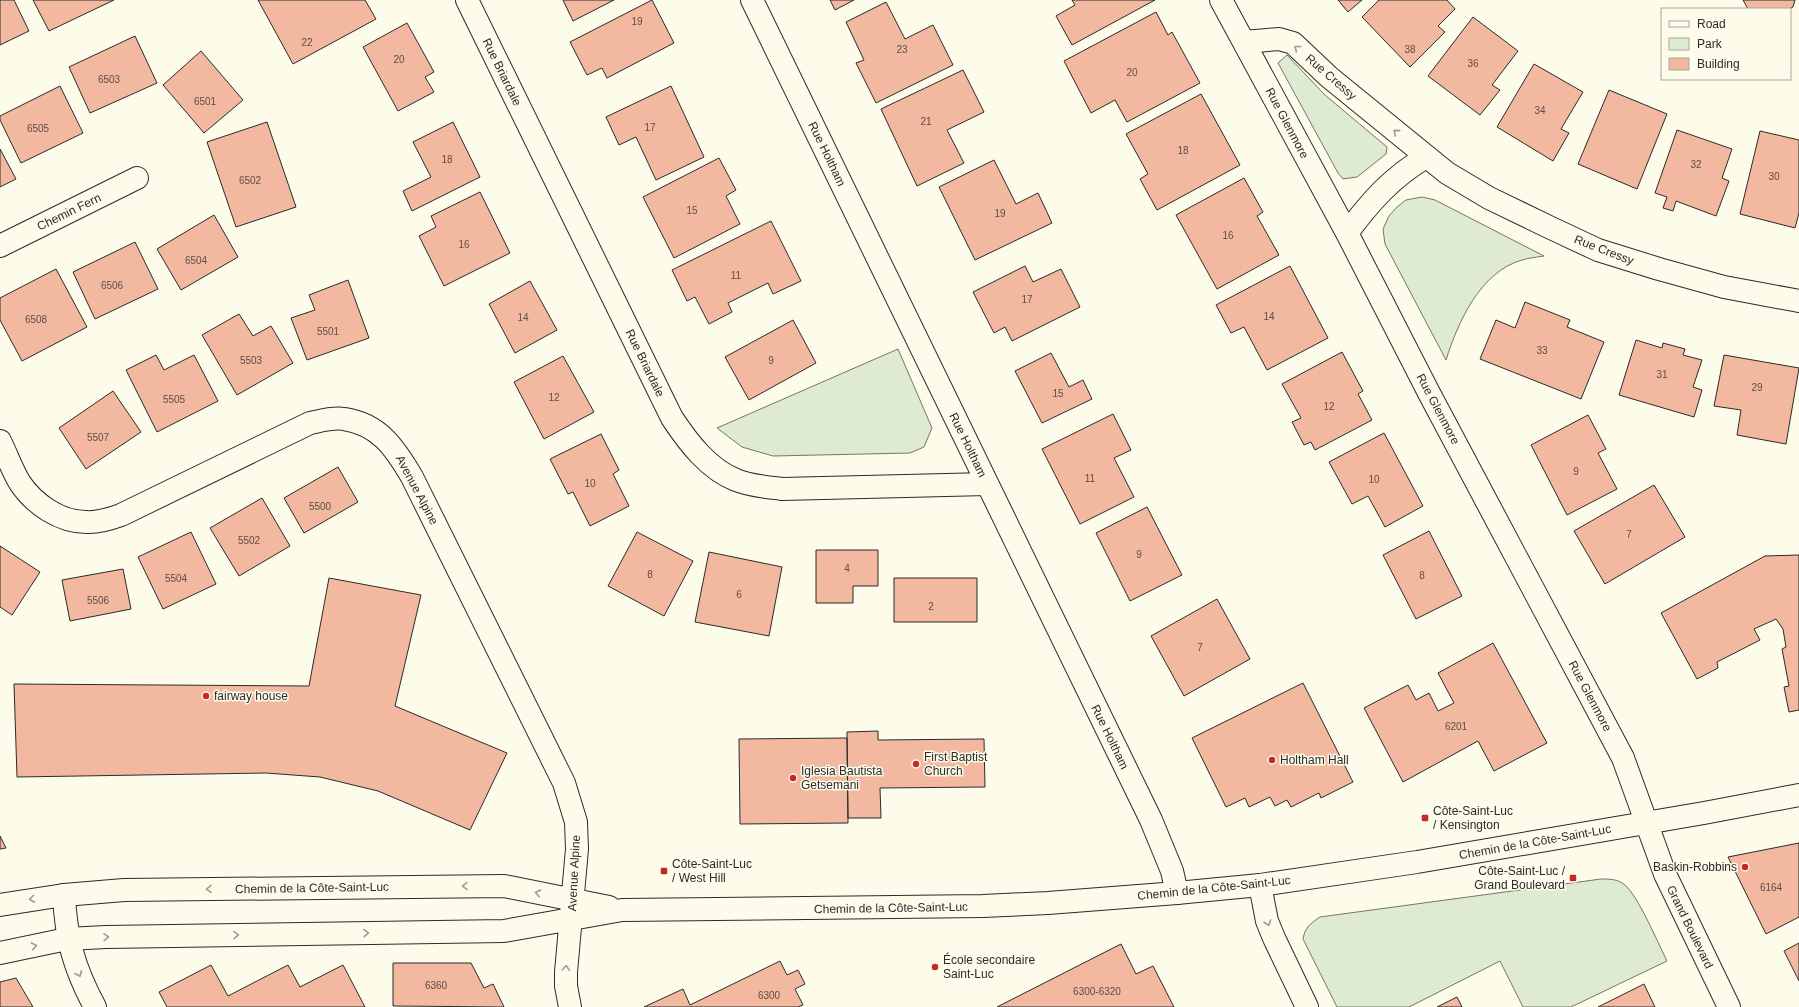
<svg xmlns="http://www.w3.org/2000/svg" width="1799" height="1007" font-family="Arial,sans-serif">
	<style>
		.green { fill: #deebd1; stroke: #74746e }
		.building { fill: #f2b8a0; stroke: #2b2b2b }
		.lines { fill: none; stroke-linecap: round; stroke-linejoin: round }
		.minor-casing { stroke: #2b2b2b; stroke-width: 24 }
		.major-casing { stroke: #2b2b2b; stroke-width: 24 }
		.minor { stroke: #fdfbea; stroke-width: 22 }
		.major { stroke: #fdfbea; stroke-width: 22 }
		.oneway { stroke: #9e9d94 }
		.poi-dot { fill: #c62828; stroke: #fdfbea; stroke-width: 1.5 }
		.labels { text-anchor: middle; stroke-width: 3; stroke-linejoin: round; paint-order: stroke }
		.number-label { font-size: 10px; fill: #5d4e48 }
		.street-label { font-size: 12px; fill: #2b2b2b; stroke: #fdfbea }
		.poi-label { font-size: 12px; fill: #2b2b2b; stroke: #fdfbea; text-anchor: start }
	</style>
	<rect width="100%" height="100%" fill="#fdfbea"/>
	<!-- green -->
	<path class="green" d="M1287,55L1325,95L1387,147L1386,154L1357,177L1343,179L1338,173L1278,63Z
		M1422,197L1435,200L1544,256C1537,257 1529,258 1522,260C1480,272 1458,322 1446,360L1385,244L1383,229L1389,216L1397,207L1406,200Z
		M898,349L932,428L924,447L910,453L773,456L742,447L717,428Z
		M1601,879C1610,879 1618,879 1625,885C1638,896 1658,943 1667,961L1571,1007H1523L1500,961L1409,1007H1337L1303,939C1305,927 1311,923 1320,917Z"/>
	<!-- building -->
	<path class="building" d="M0,0H14L29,31L0,45Z
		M33,0H114L49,31Z
		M258,0H365L376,19L293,64Z
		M563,0H614L573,21Z
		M652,0L674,43L607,78L602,68L587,75L570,42Z
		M830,0H854L835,10Z
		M1072,0H1155L1072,45L1056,16L1075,5Z
		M1338,0H1362L1348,12Z
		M1379,0H1447L1455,9L1438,26L1445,32L1410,67L1362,17Z
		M1743,0H1795L1793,7L1789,9H1748Z
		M886,2L905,39L933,25L953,65L876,103L856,63L864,60L846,22Z
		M1156,12L1168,35L1172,32L1200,83L1127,122L1115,100L1091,113L1064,61Z
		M1473,17L1518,51L1492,85L1500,90L1480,115L1428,76Z
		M407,23L434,72L425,77L434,92L398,111L363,47Z
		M135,36L157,83L90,113L69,67Z
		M201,51L243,100L204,133L163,85Z
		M1534,64L1583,92L1561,129L1569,133L1553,161L1497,127Z
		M963,70L984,112L947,130L964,163L917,186L881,109Z
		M60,86L83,133L21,163L0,120V116Z
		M671,86L704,157L656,180L636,137L619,145L606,117Z
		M1609,90L1667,114L1637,189L1578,164Z
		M1201,94L1240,165L1157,210L1140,179L1148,174L1126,134Z
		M267,122L296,207L236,227L207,142Z
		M453,122L480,177L412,211L403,191L431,177L413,142Z
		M1677,130L1732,149L1722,178L1729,181L1716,216L1676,201L1673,211L1663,208L1667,197L1655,193Z
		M1760,131L1799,140V213L1795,228L1740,214Z
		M0,149L16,179L0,187Z
		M719,158L736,190L726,196L740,224L674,258L643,197Z
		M994,160L1016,204L1038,193L1052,223L975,260L939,187Z
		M1244,178L1263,212L1257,216L1279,255L1217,289L1176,215Z
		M480,192L510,253L444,286L419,236L436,227L431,216Z
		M214,215L238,257L181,290L157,249Z
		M771,221L801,281L773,294L768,283L728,303L732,312L709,324L695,297L687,301L672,270Z
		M135,242L158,289L95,319L73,272Z
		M1025,266L1033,282L1061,269L1080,307L1012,341L1005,327L994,333L973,292Z
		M1290,266L1328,338L1267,370L1244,327L1231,333L1216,305Z
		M56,269L87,327L22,361L0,320V298Z
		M348,280L369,338L307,360L291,318L315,310L309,295Z
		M530,281L557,330L515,353L489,304Z
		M1525,302L1570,320L1567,327L1604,342L1581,399L1480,359L1496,320L1515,328Z
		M239,314L253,336L271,326L293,363L237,395L202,335Z
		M793,320L816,363L749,400L725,357Z
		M1636,340L1662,348L1663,343L1685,349L1683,355L1702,360L1693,387L1702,390L1694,417L1619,395Z
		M1342,352L1363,391L1358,394L1372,420L1315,450L1311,442L1304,445L1292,422L1301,418L1282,384Z
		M1051,353L1069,387L1083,380L1092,399L1042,423L1015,371Z
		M156,355L164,370L194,355L218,401L157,432L126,370Z
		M1724,355L1799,368L1786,444L1737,435L1741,410L1714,406Z
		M563,356L594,412L544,439L514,382Z
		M113,391L141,432L86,469L59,428Z
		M1113,414L1131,450L1114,458L1134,497L1080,524L1042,449Z
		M1588,415L1606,449L1598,453L1617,489L1567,515L1531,445Z
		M1384,433L1423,506L1385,527L1368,496L1352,504L1329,462Z
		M601,434L619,470L613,474L629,506L590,526L573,492L568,494L550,459Z
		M338,467L358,502L304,533L284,498Z
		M1654,485L1685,537L1605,584L1574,531Z
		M262,498L290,546L239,576L210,528Z
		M1147,507L1182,575L1130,601L1096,533Z
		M1429,531L1462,596L1416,619L1383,555Z
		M191,532L216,584L163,609L138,557Z
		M637,532L693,561L664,616L608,586Z
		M0,546L40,572L12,615L0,607Z
		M816,550H878V586H853V603H816Z
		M709,552L782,567L769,636L695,622Z
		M1799,555V710L1789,712L1784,687L1789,686L1782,649L1786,647L1783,629L1776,619L1754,629L1760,640L1717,662L1718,668L1697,679L1661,613L1765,556Z
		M123,569L131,609L70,621L62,580Z
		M329,578L421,595L395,706L507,753L470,830L378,791L320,777L266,773L17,777L14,684L309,686Z
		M894,578H977V622H894Z
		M1217,599L1250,659L1184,696L1151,636Z
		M1493,643L1547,743L1494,771L1478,741L1403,782L1364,708L1408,685L1416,700L1429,693L1438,711L1454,703L1438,673Z
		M1303,683L1353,782L1321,798L1319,793L1291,807L1287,800L1275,806L1270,797L1249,807L1245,798L1226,807L1192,738Z
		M878,731V740L984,739L985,787L880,788L881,818H848L847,732Z
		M847,738L848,823L740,824L739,739Z
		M0,836L6,848L0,849Z
		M1799,843V917L1766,934L1728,857Z
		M1799,943V981L1784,951Z
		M1121,944L1136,974L1153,966L1174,1007H997Z
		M780,961L787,975L798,970L805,984L795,989L803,1005L798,1007H644L683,989L690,1005Z
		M393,963H471L484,988L493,984L504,1007L393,1006Z
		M211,965L228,996L288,965L300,987L343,965L365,1007H167L159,992Z
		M16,978L33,1007H0V982Z
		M1644,984L1655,1007H1598Z
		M1457,997L1462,1007H1437Z"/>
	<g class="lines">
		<!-- minor casing -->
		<g class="minor-casing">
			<path id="minor" d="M467,0L672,418C688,442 708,469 736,480C750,486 767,487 782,489L987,484
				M752,0L1151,820L1172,871L1177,893
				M1221,0L1347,233L1429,393L1623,758L1665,874L1729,1007
				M1244,42L1279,39L1293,43L1329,77L1447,173L1489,198L1551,228L1598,250L1659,269L1724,287L1799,301
				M1347,233C1370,202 1392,177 1426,157
				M0,246L137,178
				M0,441C7,455 12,470 20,483C34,504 60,522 86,522C98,523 110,519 121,515L310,423C320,421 333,417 344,419C379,424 395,448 412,477L564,783L576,822L577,849L566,972V986L570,1007
				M1260,885L1267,921L1274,938L1307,1007
				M64,895C66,939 74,968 95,1007"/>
		</g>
		<!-- major casing -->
		<g class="major-casing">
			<path id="major" d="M0,905L64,895L124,890L504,886L609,907
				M0,953L67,939L106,937L504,931L622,910L983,906L1048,903L1177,893L1260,885L1417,862L1704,813L1799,795"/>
		</g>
		<!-- minor -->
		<use href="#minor" class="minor"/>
		<!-- major -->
		<use href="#major" class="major"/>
	</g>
	<!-- one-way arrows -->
	<defs><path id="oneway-chevron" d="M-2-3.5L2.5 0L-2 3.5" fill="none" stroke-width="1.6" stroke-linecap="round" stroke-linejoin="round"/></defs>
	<g class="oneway">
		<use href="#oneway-chevron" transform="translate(1297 48) rotate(-141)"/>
		<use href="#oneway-chevron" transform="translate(1396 132) rotate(-140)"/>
		<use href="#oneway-chevron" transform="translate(465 886) rotate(179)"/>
		<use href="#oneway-chevron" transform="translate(209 889) rotate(179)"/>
		<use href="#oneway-chevron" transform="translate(538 893) rotate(-168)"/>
		<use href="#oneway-chevron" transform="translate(32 899) rotate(173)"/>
		<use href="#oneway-chevron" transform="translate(1268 923) rotate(71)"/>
		<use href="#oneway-chevron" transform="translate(366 933) rotate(-1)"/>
		<use href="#oneway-chevron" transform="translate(236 935) rotate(-1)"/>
		<use href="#oneway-chevron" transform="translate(106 937) rotate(-1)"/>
		<use href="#oneway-chevron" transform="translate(34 946) rotate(-11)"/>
		<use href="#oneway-chevron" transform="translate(566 968) rotate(-86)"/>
		<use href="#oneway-chevron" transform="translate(79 974) rotate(67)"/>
	</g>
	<!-- markers -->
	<g class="poi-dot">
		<circle cx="206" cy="696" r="4"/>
		<circle cx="1272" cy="760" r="4"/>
		<circle cx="916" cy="764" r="4"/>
		<circle cx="793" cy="778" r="4"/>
		<rect x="1421" y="814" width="8" height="8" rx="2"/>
		<circle cx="1745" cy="867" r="4"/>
		<rect x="660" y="867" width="8" height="8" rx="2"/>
		<rect x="1569" y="874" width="8" height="8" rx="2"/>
		<circle cx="935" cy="967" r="4"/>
	</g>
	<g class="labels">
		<!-- number labels -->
		<g class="number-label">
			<text x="637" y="25">19</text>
			<text x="307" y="46">22</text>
			<text x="902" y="53">23</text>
			<text x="1410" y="53">38</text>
			<text x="399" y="63">20</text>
			<text x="1473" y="67">36</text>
			<text x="1132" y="76">20</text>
			<text x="109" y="83">6503</text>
			<text x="205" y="105">6501</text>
			<text x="1540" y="114">34</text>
			<text x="926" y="125">21</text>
			<text x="650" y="131">17</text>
			<text x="38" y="132">6505</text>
			<text x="1183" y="154">18</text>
			<text x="447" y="163">18</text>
			<text x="1696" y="168">32</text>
			<text x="1774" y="180">30</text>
			<text x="250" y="184">6502</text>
			<text x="692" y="214">15</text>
			<text x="1000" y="217">19</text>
			<text x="1228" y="239">16</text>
			<text x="464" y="248">16</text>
			<text x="196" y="264">6504</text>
			<text x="736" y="279">11</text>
			<text x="112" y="289">6506</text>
			<text x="1027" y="303">17</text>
			<text x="1269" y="320">14</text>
			<text x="523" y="321">14</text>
			<text x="36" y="323">6508</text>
			<text x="328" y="335">5501</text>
			<text x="1542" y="354">33</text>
			<text x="251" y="364">5503</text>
			<text x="771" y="364">9</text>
			<text x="1662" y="378">31</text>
			<text x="1757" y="391">29</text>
			<text x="1058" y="397">15</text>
			<text x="554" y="401">12</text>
			<text x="174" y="403">5505</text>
			<text x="1329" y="410">12</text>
			<text x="98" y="441">5507</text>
			<text x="1576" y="475">9</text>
			<text x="1090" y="482">11</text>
			<text x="1374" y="483">10</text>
			<text x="590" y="487">10</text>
			<text x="320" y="510">5500</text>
			<text x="1629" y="538">7</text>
			<text x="249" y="544">5502</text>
			<text x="1139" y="558">9</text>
			<text x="847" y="572">4</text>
			<text x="650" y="578">8</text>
			<text x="1422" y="579">8</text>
			<text x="176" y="582">5504</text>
			<text x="739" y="598">6</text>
			<text x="98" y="604">5506</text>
			<text x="931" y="610">2</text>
			<text x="1200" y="651">7</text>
			<text x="1456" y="730">6201</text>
			<text x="1771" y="891">6164</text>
			<text x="436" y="989">6360</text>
			<text x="1097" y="995">6300-6320</text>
			<text x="769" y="999">6300</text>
		</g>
		<!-- street labels -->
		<g class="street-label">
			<text transform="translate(502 72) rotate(64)" y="4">Rue Briardale</text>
			<text transform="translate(1331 77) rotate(41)" y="4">Rue Cressy</text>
			<text transform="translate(1287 123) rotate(62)" y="4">Rue Glenmore</text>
			<text transform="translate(827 154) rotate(64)" y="4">Rue Holtham</text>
			<text transform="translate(69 212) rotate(-26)" y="4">Chemin Fern</text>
			<text transform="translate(1604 250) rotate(21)" y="4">Rue Cressy</text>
			<text transform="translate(645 363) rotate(64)" y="4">Rue Briardale</text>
			<text transform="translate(1438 409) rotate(62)" y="4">Rue Glenmore</text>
			<text transform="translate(968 445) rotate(64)" y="4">Rue Holtham</text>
			<text transform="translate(417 490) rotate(62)" y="4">Avenue Alpine</text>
			<text transform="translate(1590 696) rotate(62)" y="4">Rue Glenmore</text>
			<text transform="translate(1110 737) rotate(64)" y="4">Rue Holtham</text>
			<text transform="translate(1535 842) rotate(-10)" y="4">Chemin de la Côte-Saint-Luc</text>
			<text transform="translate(574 873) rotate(-87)" y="4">Avenue Alpine</text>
			<text transform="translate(312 888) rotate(-1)" y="4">Chemin de la Côte-Saint-Luc</text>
			<text transform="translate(1214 888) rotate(-6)" y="4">Chemin de la Côte-Saint-Luc</text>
			<text transform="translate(891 908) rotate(-1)" y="4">Chemin de la Côte-Saint-Luc</text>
			<text transform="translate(1690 927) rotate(64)" y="4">Grand Boulevard</text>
		</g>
		<!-- poi labels -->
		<g class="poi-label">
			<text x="214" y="700">fairway house</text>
			<text x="924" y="761">First Baptist<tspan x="924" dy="14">Church</tspan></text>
			<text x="1280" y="764">Holtham Hall</text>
			<text x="801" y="775">Iglesia Bautista<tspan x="801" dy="14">Getsemani</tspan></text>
			<text x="1433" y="815">Côte-Saint-Luc<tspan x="1433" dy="14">/ Kensington</tspan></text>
			<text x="672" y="868">Côte-Saint-Luc<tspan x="672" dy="14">/ West Hill</tspan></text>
			<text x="1737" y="871" text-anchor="end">Baskin-Robbins</text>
			<text x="1565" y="875" text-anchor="end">Côte-Saint-Luc /<tspan x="1565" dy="14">Grand Boulevard</tspan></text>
			<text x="943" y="964">École secondaire<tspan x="943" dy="14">Saint-Luc</tspan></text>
		</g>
	</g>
	<!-- legend -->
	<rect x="1661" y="8" width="130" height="72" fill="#fdfbea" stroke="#a9a89e"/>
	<rect x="1669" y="21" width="20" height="6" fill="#fdfbea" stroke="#a9a89e"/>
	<text x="1697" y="28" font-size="12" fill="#2b2b2b">Road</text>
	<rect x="1669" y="38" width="20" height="12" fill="#deebd1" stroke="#a9a89e"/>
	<text x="1697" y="48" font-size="12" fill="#2b2b2b">Park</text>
	<rect x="1669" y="58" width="20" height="12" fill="#f2b8a0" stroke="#a9a89e"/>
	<text x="1697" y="68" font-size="12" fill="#2b2b2b">Building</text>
</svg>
